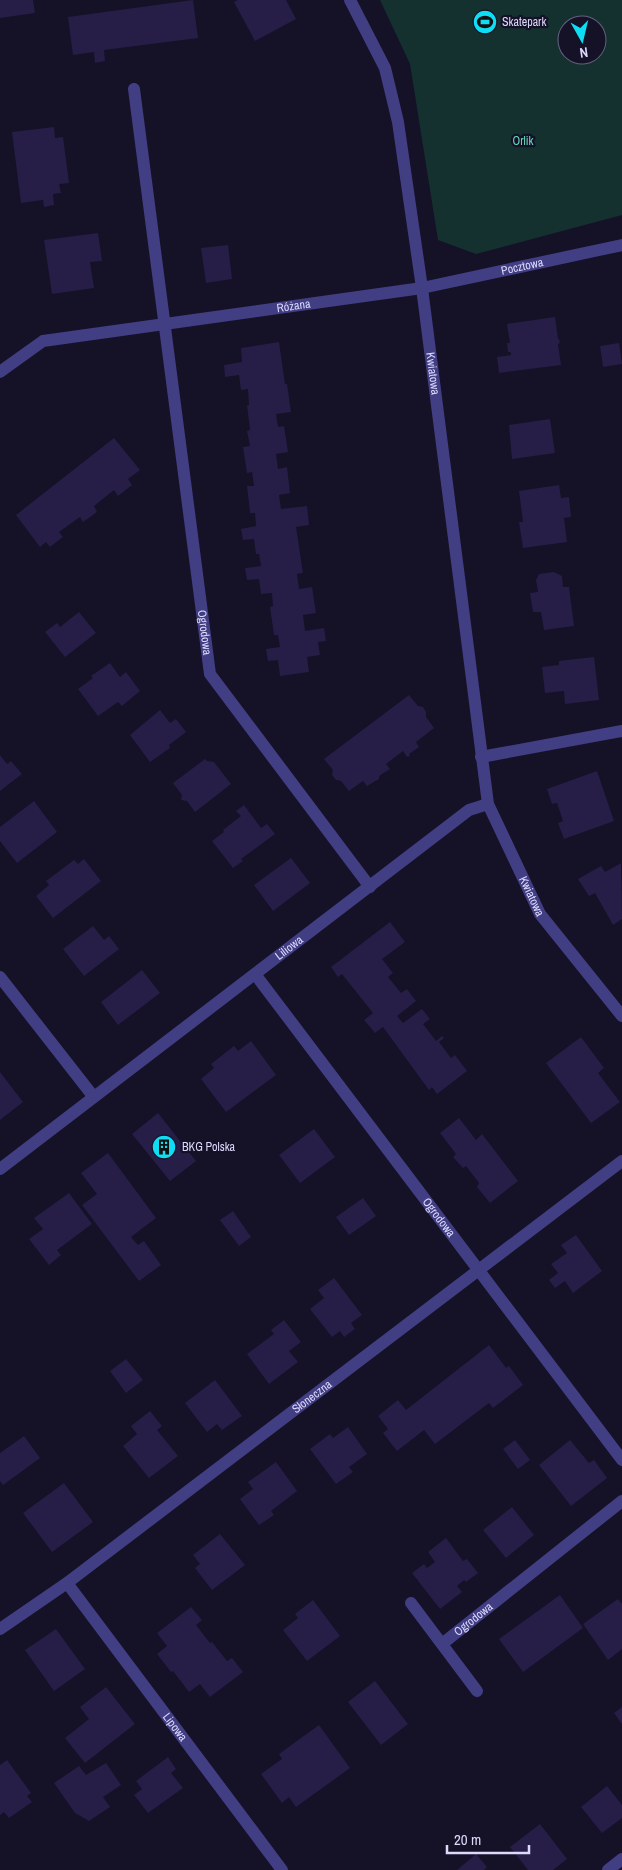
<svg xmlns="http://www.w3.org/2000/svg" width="622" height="1870" font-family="'Archivo Narrow',sans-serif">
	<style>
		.green { fill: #143130; fill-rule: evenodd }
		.building { fill: #261e47 }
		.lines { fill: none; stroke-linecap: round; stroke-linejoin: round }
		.street { stroke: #413e84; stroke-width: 12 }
		.labels { text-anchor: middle; stroke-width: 4.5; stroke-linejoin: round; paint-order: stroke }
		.poi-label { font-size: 12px; fill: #ddd9fd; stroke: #151127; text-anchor: start }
		.park-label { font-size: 12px; fill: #67dbbe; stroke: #151127 }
		.street-label { font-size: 12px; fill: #ddd9fd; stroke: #151127 }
	</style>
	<rect width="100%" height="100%" fill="#151127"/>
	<!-- green -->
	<path class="green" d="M380,0H622V215L476,254L438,240L410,64ZM567,25H597V55H567Z"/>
	<!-- building -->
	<path class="building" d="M0,0H33L35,13L0,18Z
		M193,0L198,38L104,50L105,61L95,63L94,52L73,55L68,17Z
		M238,0H286L296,19L255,41L234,2Z
		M54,127L55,138L63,137L69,183L59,184L61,193L53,194L54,205L44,207L43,200L21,203L12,132Z
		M98,233L102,261L90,262L94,288L52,294L44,240Z
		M228,245L232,279L206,283L201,248Z
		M555,317L558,339H559L560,343L558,344L561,365L499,373L497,357L511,355V352H508L507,343H510L507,324Z
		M279,342L285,384H287L291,412L276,414L278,427L284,426L288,452L276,454L278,469L287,467L290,493L279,495L281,509L307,506L309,525L296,527L303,573L297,574L299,589L312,587L316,613L303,615L305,631L324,628L326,641L318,642L320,655L307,657L309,672L280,676L278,660L268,661L266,649L280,647L278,635H274L270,607L273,606L272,593L261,594L259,579L247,580L245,568L261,566L259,554H256L254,539L243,540L241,529L256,526L255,513H250L247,486H254L252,472L247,473L243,447L250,446L247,431L250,430L247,405H249L248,389L241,390L239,375L225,377L224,365L242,362L241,348Z
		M619,343L622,364L603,367L600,346Z
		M550,419L555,453L512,459L509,425Z
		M114,438L140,470L128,479L132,485L118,496L114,490L94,506L97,512L83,522L80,517L59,532L63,537L50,547L46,542L40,547L16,515Z
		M559,485L561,498L569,497L571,517L564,518L567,542L523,548L519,522H523L519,491Z
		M554,572L562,576L563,587H569L574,626L544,630L541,612H533L530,593L538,592L536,580L539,574Z
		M79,612L96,633L65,657L45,632L57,623L60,627Z
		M594,657L599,700L565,704L564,691L545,693L542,667L559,665V661Z
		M110,663L120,677L126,672L140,691L122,706L118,702L98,716L78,689L93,678L91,676Z
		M409,695L418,706L423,707L426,712V717L434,728L416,742L419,747L409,754L410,756L407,757L403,751L386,764L390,769L379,776V779L367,786L363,781L349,791L341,781L336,780L332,775L333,770L324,759Z
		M160,710L170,723L176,719L186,732L169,745L170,748L150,762L130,735Z
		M0,755L7,764L11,761L22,774L0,791Z
		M205,759L207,761L214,762L231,784L195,812L187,801L181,800L182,795L173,783Z
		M597,771L614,821L564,839L558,823L563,821L557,803L552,804L547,789Z
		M34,801L57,832L17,863L0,841V827Z
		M244,805L261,828L267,824L275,834L241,859L243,861L233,868L212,841L224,832L223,830L241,816L236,811Z
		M291,858L310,883L273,911L254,885Z
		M84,859L101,881L53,918L36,896L49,885L46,881L74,860L78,864Z
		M621,863L622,919L613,925L595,893L589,896L578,879L601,866L605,872Z
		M390,922L405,942L382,959L393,973L388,977L401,993L407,989L416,1001L397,1016L403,1023L422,1009L430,1019L423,1024L436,1041L442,1036L444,1038L439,1042L451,1058L455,1055L467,1071L437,1094L432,1087L429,1090L383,1027L375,1033L364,1020L373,1013L342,974L338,977L331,967Z
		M93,926L104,940L109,936L119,949L84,976L63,949Z
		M142,970L160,993L118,1025L101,1002Z
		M581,1037L604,1068L598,1073L620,1102L591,1123L546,1063Z
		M251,1041L276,1075L226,1112L201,1079L214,1068L211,1064L234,1046L238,1051Z
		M0,1072L23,1102L0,1120Z
		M158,1113L196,1161L170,1181L132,1134Z
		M459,1118L476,1140L482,1134L518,1181L490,1203L477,1187L479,1183L466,1166L463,1168L453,1157L456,1154L440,1133Z
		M314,1129L335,1157L300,1183L279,1155Z
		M108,1153L156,1218L131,1237L138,1245L144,1241L161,1265L139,1281L82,1205L97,1194L81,1173Z
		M69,1193L92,1224L57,1250L61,1255L49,1265L29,1239L43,1229L34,1218Z
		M363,1198L376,1216L349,1235L336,1217Z
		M233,1211L251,1237L239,1246L220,1220Z
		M576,1235L602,1271L573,1293L565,1281L555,1288L549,1280L558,1273L551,1264L567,1253L561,1245Z
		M334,1278L362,1315L351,1323L355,1329L344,1337L340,1331L332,1337L310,1309L324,1298L318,1290Z
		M284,1320L301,1342L289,1351L298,1362L269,1384L247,1354L274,1334L271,1330Z
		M489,1345L506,1368L509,1366L523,1385L493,1408L489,1403L435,1444L424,1430L397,1451L383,1433L388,1429L378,1416L398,1400L406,1410Z
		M126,1359L143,1380L126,1393L110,1371Z
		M215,1380L242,1416L222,1430L217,1424L207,1432L185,1403Z
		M150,1411L162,1426L157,1430L178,1456L149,1478L123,1446L137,1434L131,1426Z
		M348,1427L367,1454L349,1467L353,1472L336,1484L310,1449L330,1434L333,1438Z
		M24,1436L40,1458L3,1485L0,1481V1453Z
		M515,1440L530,1460L518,1469L503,1449Z
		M570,1440L589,1463L594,1460L607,1478L571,1506L539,1465Z
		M276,1462L297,1491L271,1511L274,1515L259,1525L240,1499L253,1489L248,1482Z
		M64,1483L93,1522L52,1552L23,1513Z
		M512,1507L534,1535L506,1558L483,1530Z
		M220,1534L245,1565L212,1590L195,1568L200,1564L193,1555Z
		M446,1538L463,1561L467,1559L478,1573L466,1582L464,1580L457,1586L462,1592L440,1609L412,1573L424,1564L427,1568L435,1562L428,1552Z
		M560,1595L583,1628L523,1672L499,1639Z
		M618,1599L622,1604V1649L608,1660L583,1624Z
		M313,1600L340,1636L307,1661L283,1630L298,1618L295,1614Z
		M191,1607L202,1620L196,1625L210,1643L212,1642L227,1661L232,1658L243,1672L210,1697L200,1684L189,1692L173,1671L171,1672L157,1654L167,1646L157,1633Z
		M56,1629L85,1669L54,1691L25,1650Z
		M375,1681L408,1724L381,1745L348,1702Z
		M106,1687L135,1724L85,1763L65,1738L89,1719L80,1707Z
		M622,1707V1724L614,1713Z
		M319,1725L350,1768L296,1807L289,1797L282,1803L261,1774L282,1759L279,1754Z
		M168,1757L176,1769L171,1773L183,1788L148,1813L134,1795L142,1789L136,1781Z
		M7,1760L31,1793L27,1796L32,1802L9,1818L4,1812L0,1815V1765Z
		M106,1763L121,1785L103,1797L110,1807L89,1821L75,1813L54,1783L79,1766L86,1775Z
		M607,1786L622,1805V1818L602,1833L581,1807Z
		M540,1824L567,1859L553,1870H528L510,1847Z
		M476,1854L487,1867L484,1870H457Z"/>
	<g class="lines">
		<!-- street -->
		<g class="street">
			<path id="s1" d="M350,0L385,68L398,122L422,288L488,804L540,914L622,1016"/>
			<path id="s2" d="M134,89L210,674L370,887"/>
			<path id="s3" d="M0,372L43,341L422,288L622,245"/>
			<path d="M481,757L622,731"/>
			<path id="s4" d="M255,974L622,1460"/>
			<path d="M0,977L93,1096"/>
			<path id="s5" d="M0,1169L469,810L488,804"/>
			<path id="s6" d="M67,1583L282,1870"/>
			<path d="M411,1603L477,1691"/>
			<path id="s7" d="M0,1629L67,1583L622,1161"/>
			<path id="s8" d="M442,1644L622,1501"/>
			<path d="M608,1870L622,1859"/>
		</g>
	</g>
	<!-- icons -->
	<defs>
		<g id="stadium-disc" transform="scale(1.25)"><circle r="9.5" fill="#0eddf4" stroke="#151127"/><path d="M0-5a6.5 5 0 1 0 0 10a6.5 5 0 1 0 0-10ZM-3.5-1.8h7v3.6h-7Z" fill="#111"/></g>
		<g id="building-disc" transform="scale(1.25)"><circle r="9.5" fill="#0eddf4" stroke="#151127"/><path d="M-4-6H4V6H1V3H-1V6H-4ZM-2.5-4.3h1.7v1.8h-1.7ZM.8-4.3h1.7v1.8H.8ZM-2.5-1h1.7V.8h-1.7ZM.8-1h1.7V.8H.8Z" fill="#111"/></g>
	</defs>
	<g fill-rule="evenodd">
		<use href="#stadium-disc" x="485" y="22"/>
		<use href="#building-disc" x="164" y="1147"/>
	</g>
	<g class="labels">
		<!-- poi labels -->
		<g class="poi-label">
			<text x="502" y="26">Skatepark</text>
			<text x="182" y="1151">BKG Polska</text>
		</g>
		<!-- park labels -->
		<g class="park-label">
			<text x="523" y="145">Orlik</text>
		</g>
		<!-- street labels -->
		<g class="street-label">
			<text dy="4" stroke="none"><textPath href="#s3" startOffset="538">Pocztowa</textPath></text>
			<text dy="4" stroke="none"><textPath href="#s3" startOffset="306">Różana</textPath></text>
			<text dy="4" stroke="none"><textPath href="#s1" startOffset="386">Kwiatowa</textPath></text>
			<text dy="4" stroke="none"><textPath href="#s2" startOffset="548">Ogrodowa</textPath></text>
			<text dy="4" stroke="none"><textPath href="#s1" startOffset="922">Kwiatowa</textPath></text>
			<text dy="4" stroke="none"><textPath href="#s5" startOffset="364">Liliowa</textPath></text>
			<text dy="4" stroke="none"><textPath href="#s4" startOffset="305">Ogrodowa</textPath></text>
			<text dy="4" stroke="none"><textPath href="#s7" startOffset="389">Słoneczna</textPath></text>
			<text dy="4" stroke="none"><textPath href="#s8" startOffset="40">Ogrodowa</textPath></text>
			<text dy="4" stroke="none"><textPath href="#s6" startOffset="180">Lipowa</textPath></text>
		</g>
	</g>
	<!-- north arrow -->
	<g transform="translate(582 40) rotate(172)"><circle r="24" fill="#151127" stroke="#65617d"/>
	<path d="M0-4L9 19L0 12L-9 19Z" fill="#0eddf4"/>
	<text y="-8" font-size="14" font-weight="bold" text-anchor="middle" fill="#ddd9fd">N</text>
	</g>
	<!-- scale -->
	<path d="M447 1845v8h82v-8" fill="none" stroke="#ddd9fd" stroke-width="2.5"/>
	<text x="454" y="1845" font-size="15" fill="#ddd9fd" stroke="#151127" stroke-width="4" paint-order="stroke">20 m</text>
</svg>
